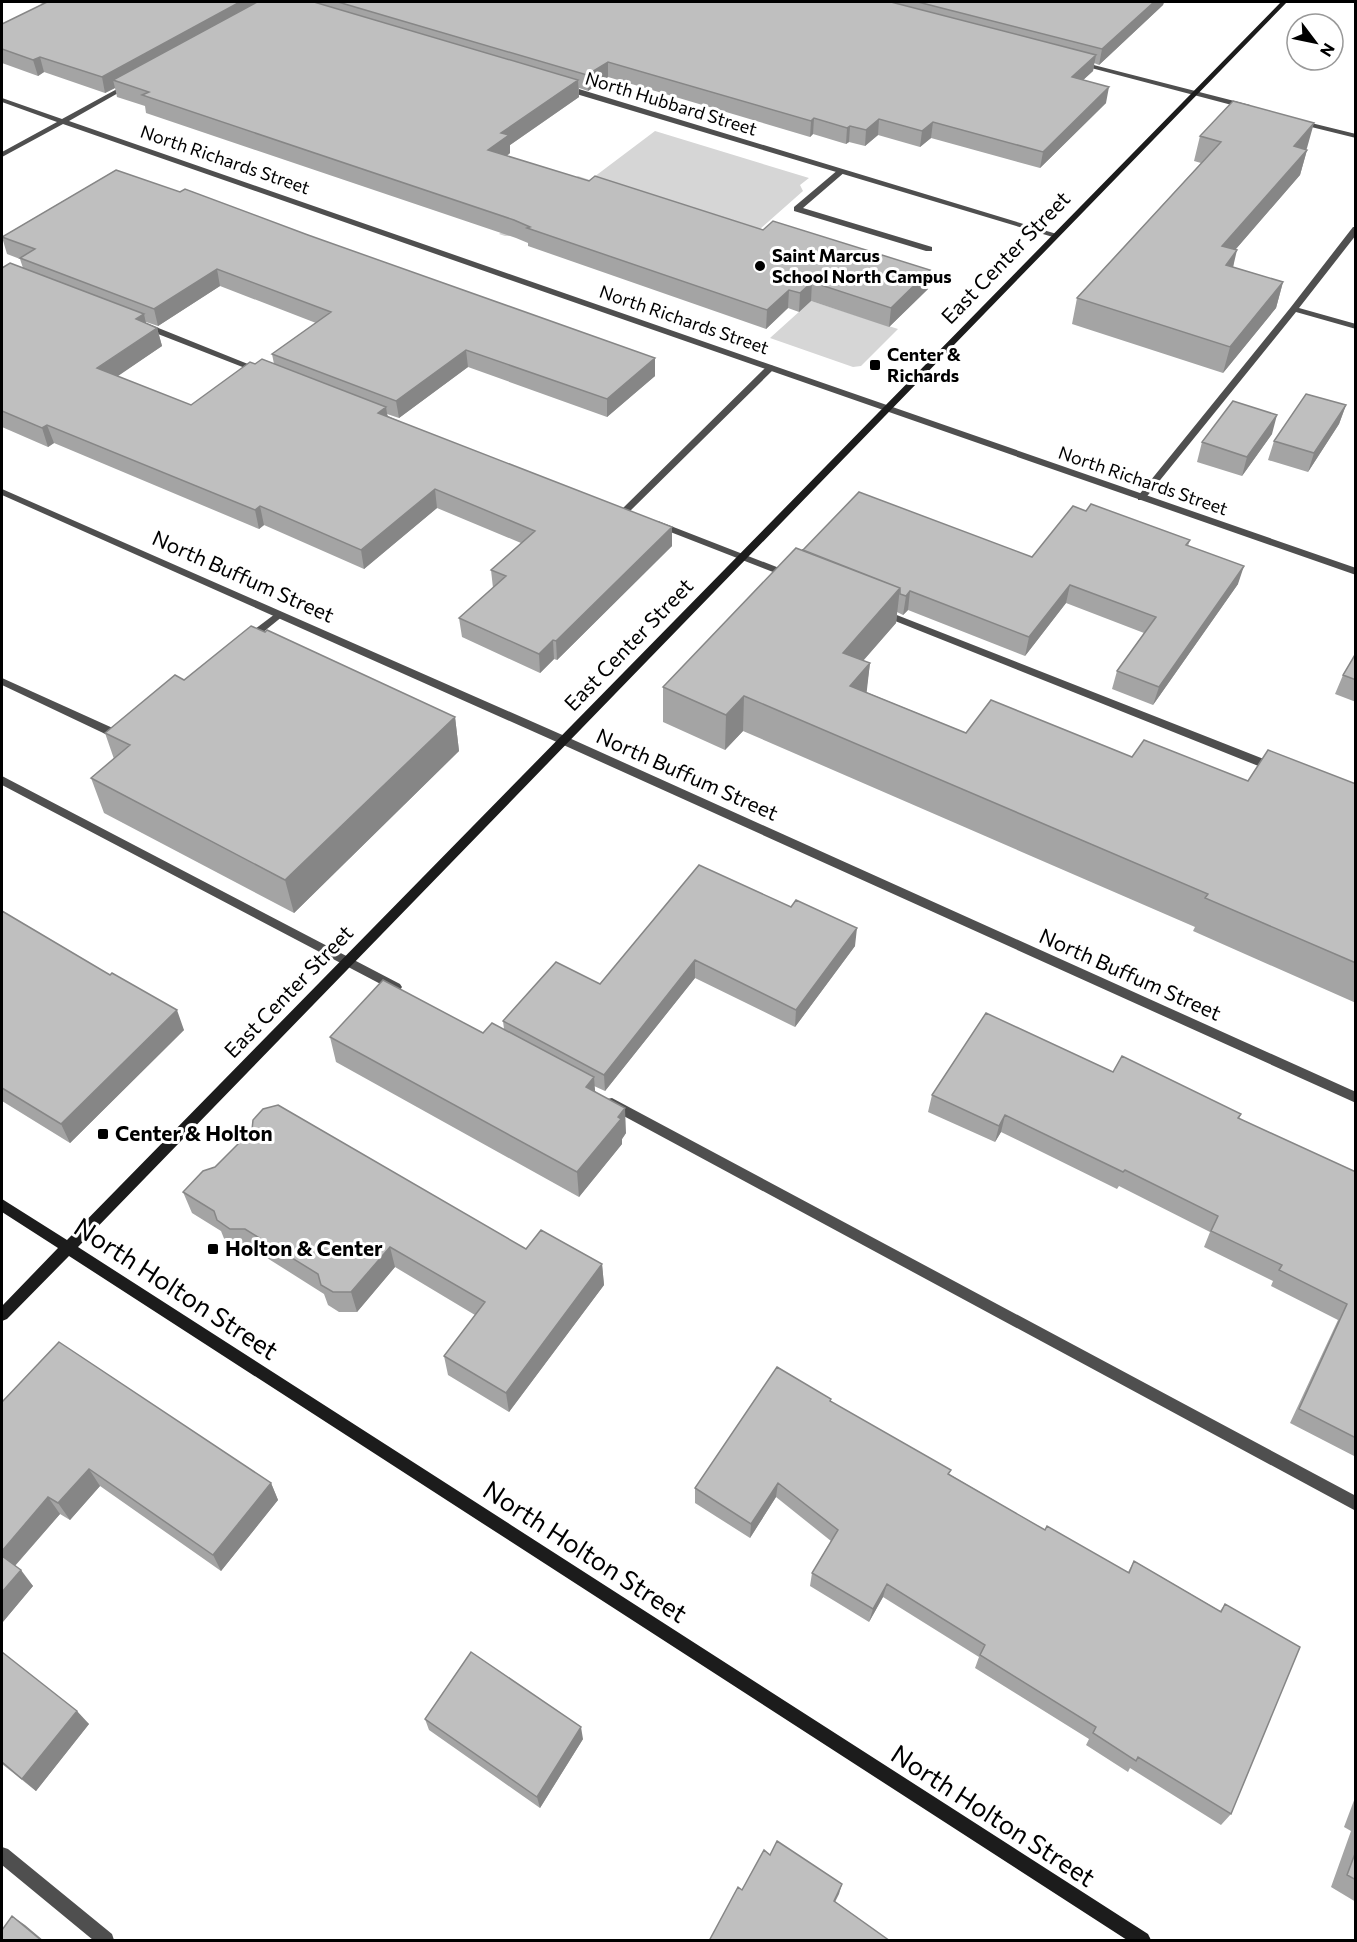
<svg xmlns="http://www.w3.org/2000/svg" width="1357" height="1942" font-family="Commissioner,sans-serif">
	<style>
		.green { fill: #d6d6d6 }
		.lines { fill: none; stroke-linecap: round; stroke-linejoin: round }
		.lane { fill: #4f4f4f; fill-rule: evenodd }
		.street { fill: #4f4f4f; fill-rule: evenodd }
		.secondary { fill: #1c1c1c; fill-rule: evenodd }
		.wall { fill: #a4a4a4; fill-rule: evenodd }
		.shaded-wall { fill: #868686 }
		.building { fill: #bfbfbf; stroke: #868686; stroke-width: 1.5 }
		.poi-dot { fill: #000; stroke: #fff; stroke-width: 2 }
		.labels { text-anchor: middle; stroke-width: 6; stroke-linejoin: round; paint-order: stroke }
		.far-street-label { font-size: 18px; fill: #000; stroke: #fff }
		.far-poi-label { font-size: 18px; font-weight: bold; fill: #000; stroke: #fff; text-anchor: start }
		.street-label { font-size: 21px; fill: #000; stroke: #fff }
		.poi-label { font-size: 21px; font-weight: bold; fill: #000; stroke: #fff; text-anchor: start }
		.near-street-label { font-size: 26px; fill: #000; stroke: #fff }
	</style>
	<rect width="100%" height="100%" fill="#fff"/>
	<!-- green -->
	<path class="green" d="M655,131L809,178L800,185L803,191L752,236H505L499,234L578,176L590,180Z
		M811,301L898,329L861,366L853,367L770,338Z"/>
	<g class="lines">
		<!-- lane -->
		<path class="lane" d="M839,169L846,171L803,208L932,247V251H926L794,211V207Z
			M1353,227H1356V235L1299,308L1356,324V329L1296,312L1144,500H1138V496L1291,307Z
			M140,323H146L265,371L258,373L140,327Z
			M770,365L773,366V370L628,513H622V509L767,366Z
			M658,521L792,573L794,575L792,577H786L655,526V522Z
			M884,610L1279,765L1280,768L1279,771H1271L880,615V611Z
			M279,611L284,614L283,616L251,642H243V638Z
			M2,678L126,734L127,737L122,741L118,740L2,685Z
			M2,776L400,984L402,987L400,990H392L2,785Z
			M612,1098L1356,1496V1511L607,1107L606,1103L607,1099Z
			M2,1847L8,1849L112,1934L114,1940H93L2,1865Z"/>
		<!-- street -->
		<path class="street" d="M1078,61L1250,105L1251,107L1247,109L1076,64V62Z
			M128,83L134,84L69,121L1356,568V575L63,124L2,157V152L57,122L2,102V98L62,119Z
			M563,86H569L1060,235L1053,237L563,90Z
			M1295,119L1356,134V138L1295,123Z
			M2,489L567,737L1356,1092V1103L559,743L2,495Z"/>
		<!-- secondary -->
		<path class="secondary" d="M1281,2H1287L78,1247L1148,1934L1151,1940H1127L69,1256L7,1319L2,1321V1306L58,1248L2,1212V1199L67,1240Z"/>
	</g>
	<!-- wall -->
	<path class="wall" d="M37,2H1164L1163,5L1099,65L1094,63L1093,71L1083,80L1106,103L1040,168L931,138L920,147L878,135L865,146L849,142L846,144L813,134L810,137L608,77L588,91L579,88V97L510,145V153L507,156L928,289L889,327L811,301L799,312L788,308L766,329L528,246V243L516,238L146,113L145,106L117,97L115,88L105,93L44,72L38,76L2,63V24L43,4Z
		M1200,136L1307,148L1306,150H1307L1300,175L1235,250L1233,267L1283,282L1276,308L1223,373L1072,324L1077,298L1201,163L1194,161Z
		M116,170L655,376L607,417L468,367L399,418L387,414L388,416L672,546L557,660L554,659L540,673L462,637L459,618L493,588L491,570L521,543L437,508L364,569L264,525L259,529L54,443L48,447L2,427V268H23L20,259L7,254L2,237ZM220,286L316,323L272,354L274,364H255L191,405L117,376L162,346L157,328L146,323V322L158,326Z
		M1346,405L1339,424L1308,472L1268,460L1274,441Z
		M1272,434L1242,476L1197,462L1202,442Z
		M1086,511L1190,540L1188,546L1238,584L1153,705L1112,689L1117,671L1144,633L1066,603L1025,656L908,610L903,615L897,612L896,623L863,661L870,663L866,692L966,733L1132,757L1248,781L1356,784V1003L1193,931L1195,927L743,731L725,750L663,722V687L803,550L1032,557Z
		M1356,653V702L1335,694L1343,675Z
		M184,680L455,717L459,751L294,913L104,813L91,778L114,759L105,733Z
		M699,865L855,946L795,1027L695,978L605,1091L594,1086L595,1091L626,1133L622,1139V1144L579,1197L336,1062L330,1037L483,1033L504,1029L503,1021L600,984Z
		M2,911L184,1030L70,1143L2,1101Z
		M1113,1072L1241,1114L1239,1119L1356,1172V1457L1290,1423L1338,1320L1271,1286L1273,1281L1204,1247L1210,1232L1119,1186L1117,1189L1001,1132L995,1142L928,1112L932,1095Z
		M183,1192L526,1249L602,1264L604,1285L509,1412L448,1375L444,1356L475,1315L395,1267L357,1312H339L328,1305L324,1294L253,1249L238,1250L225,1241L221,1231L192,1213Z
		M2,1402L271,1483L278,1500L221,1571L100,1486L70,1520L60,1514L15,1566L33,1586L2,1623Z
		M831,1402L951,1470L949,1474L1045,1530L1128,1572L1134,1561L1220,1611L1225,1604L1231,1814L1221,1825L1130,1768L1128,1772L1086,1745L1089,1739L975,1668L979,1657L883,1597L869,1622L810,1586L812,1573L831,1541L776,1497L750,1538L695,1503V1488Z
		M2,1652L89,1724L36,1791L2,1764Z
		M425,1719L583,1739L540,1808L429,1730Z
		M1356,1795V1902L1331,1887L1351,1831L1344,1827Z"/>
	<!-- shaded-wall -->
	<path class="shaded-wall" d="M240,2H270L113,80L115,88L105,93L102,77Z
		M1154,2H1164L1163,5L1099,65L1102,49Z
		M1096,55L1093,71L1069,93L1072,77Z
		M40,57L44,72L38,76L33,60Z
		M608,62V77L588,91L587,75Z
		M578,80L579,97L510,145V153L490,168L488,150L501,133Z
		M1109,87L1106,103L1040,168L1043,152Z
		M814,118L813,134L810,137L811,121Z
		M879,119L878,135L865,146L866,130Z
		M933,122L931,138L920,147L922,131Z
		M1314,123L1307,148L1287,171L1294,146Z
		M850,126L849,142L846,144L847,128Z
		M1307,150L1300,175L1216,272L1222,246Z
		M1237,250L1231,276L1226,265Z
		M217,269L220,286L158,326L154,309Z
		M930,270L928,289L889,327L891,308Z
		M812,282L811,301L799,312L800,293Z
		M1283,282L1276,308L1223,373L1230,347Z
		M789,290L788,308L766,329L767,310Z
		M144,314L148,333L136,319Z
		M157,328L162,346L102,387L97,368Z
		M466,350L468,367L399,418L396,401Z
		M655,358V376L607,417V399Z
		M1346,405L1339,424L1308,472L1314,453Z
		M386,407L389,426L378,413Z
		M1277,415L1272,434L1242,476L1247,457Z
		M47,425L54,443L48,447L42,428Z
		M435,489L437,508L364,569L361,550Z
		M260,506L264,525L259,529L255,510Z
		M672,527V546L557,660L556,641Z
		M1244,566L1238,584L1153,705L1159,687Z
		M1070,585L1066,603L1025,656L1029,637Z
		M900,588L896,623L840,687L843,653Z
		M910,591L908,610L903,615L906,596Z
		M553,640L554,659L540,673L539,654Z
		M870,663L866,698L850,686Z
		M744,696L743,731L725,750L726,715Z
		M455,717L459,751L294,913L285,880Z
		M857,928L855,946L795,1027L796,1010Z
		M695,960V978L605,1091L604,1075Z
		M177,1010L184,1030L70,1143L61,1124Z
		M594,1077L596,1103L586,1087Z
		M625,1108L626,1133L622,1139V1144L579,1197L577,1172Z
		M1005,1115L1001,1132L995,1142L999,1126Z
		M390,1247L395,1267L357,1312L351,1292Z
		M602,1264L604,1285L509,1412L506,1393Z
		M89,1469L100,1486L70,1520L58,1503Z
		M271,1483L278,1500L221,1571L213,1555Z
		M778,1483L776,1497L750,1538L751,1524Z
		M48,1497L60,1514L11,1570L2,1558V1551Z
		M21,1570L33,1586L2,1623V1592Z
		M887,1584L883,1597L869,1622L873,1609Z
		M77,1711L89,1724L36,1791L22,1779Z
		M581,1727L583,1739L540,1808L537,1797Z
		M842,1884L839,1894L831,1910L834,1901Z
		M12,1916L25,1925L44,1941H42Z"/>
	<!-- building -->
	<path class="building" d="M47,2H240L102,77L40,57L33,60L2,49V24Z
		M257,2H314L578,80L501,133L509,135L488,150L589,181L595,176L763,230L773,221L930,270L891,308L812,282L800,293L789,290L767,310L527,228L530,227L514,220L142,95L149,92L113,80Z
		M338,2H891L1096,55L1072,77L1109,87L1043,152L933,122L922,131L879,119L866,130L850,126L847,128L814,118L811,121L608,62L587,75Z
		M918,2H1154L1102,49Z
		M1233,101L1314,123L1294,146L1307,150L1222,246L1237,250L1226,265L1283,282L1230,347L1077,298L1221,142L1200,136Z
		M116,170L180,192L185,189L308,235L655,358L607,399L466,350L396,401L272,354L331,312L217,269L154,309L20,258L35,249L2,237Z
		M10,263L144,314L136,319L157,328L97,368L191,405L250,362L255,364L262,359L386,407L378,413L672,527L556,641L553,640L539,654L459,618L506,576L491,570L535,531L435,489L361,550L260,506L255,510L47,425L42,428L2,411V268Z
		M1306,394L1346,405L1314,453L1274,441Z
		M1233,401L1277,415L1247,457L1202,442Z
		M859,492L1032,557L1073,506L1086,511L1091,504L1190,540L1186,545L1244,566L1159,687L1117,671L1156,617L1070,585L1029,637L910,591L906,596L900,594V588L803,550Z
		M796,548L900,588L843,653L870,663L850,686L966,733L991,700L1132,757L1144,740L1248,781L1268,750L1356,784V963L1205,898L1208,894L744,696L726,715L663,687Z
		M251,626L265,632L267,630L455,717L285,880L91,778L130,745L105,733L175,675L184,680Z
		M1356,653V680L1343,675Z
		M699,865L791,907L796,900L857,928L796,1010L695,960L604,1075L503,1021L556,962L600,984Z
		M2,911L110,975L112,973L177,1010L61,1124L2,1088Z
		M383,980L483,1033L492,1023L594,1077L586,1087L625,1108L618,1117L621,1119L577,1172L330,1037Z
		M986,1013L1113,1072L1122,1056L1241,1114L1238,1118L1356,1172V1438L1299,1409L1347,1304L1279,1270L1282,1265L1211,1231L1218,1216L1125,1170L1123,1172L1005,1115L999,1126L932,1095Z
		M278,1105L526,1249L541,1230L602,1264L506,1393L444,1356L485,1302L390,1247L351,1292H333L321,1285L318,1274L245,1229H230L217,1220L214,1211L183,1192L203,1171L215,1167L252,1130L253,1120L263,1109Z
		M59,1342L271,1483L213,1555L89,1469L58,1503L48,1497L2,1551V1402Z
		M777,1367L831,1399L830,1401L951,1470L948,1474L1045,1530L1047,1526L1129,1573L1134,1561L1221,1612L1225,1604L1300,1647L1231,1814L1138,1757L1136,1761L1093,1733L1096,1727L980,1655L985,1645L887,1584L873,1609L812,1573L838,1530L778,1483L751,1524L695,1488Z
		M2,1556L21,1570L2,1592Z
		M2,1652L77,1711L22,1779L2,1762Z
		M471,1652L581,1727L537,1797L425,1719Z
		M777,1841L842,1884L834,1901L890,1941H709L738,1887L742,1890L764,1850L770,1855Z
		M1356,1851V1880L1347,1875Z
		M12,1916L42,1941H2V1930Z"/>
	<!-- markers -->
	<g class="poi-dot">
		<circle cx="760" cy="266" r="6"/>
		<rect x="869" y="359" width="12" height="12" rx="3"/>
		<rect x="97" y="1128" width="12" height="12" rx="3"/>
		<rect x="207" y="1243" width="12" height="12" rx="3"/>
	</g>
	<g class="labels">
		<!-- far-street labels -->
		<g class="far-street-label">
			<text transform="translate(671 104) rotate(17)" y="6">North Hubbard Street</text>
			<text transform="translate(225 160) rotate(19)" y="6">North Richards Street</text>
			<text transform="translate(684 320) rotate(19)" y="6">North Richards Street</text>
			<text transform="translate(1143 481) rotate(19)" y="6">North Richards Street</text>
		</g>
		<!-- far-poi labels -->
		<g class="far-poi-label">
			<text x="772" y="262">Saint Marcus<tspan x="772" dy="21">School North Campus</tspan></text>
			<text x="887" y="361">Center &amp;<tspan x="887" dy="21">Richards</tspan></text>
		</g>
		<!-- street labels -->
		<g class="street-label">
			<text transform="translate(1006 258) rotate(-46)" y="7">East Center Street</text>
			<text transform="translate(243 577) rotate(24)" y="7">North Buffum Street</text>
			<text transform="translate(629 645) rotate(-46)" y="7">East Center Street</text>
			<text transform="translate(687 775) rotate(24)" y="7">North Buffum Street</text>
			<text transform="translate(1130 975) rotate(24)" y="7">North Buffum Street</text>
			<text transform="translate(289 992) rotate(-46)" y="7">East Center Street</text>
		</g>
		<!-- poi labels -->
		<g class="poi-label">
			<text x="115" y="1141">Center &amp; Holton</text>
			<text x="225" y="1256">Holton &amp; Center</text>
		</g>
		<!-- near-street labels -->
		<g class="near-street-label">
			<text transform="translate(176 1289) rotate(33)" y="9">North Holton Street</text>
			<text transform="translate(585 1552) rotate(33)" y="9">North Holton Street</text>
			<text transform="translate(993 1816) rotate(33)" y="9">North Holton Street</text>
		</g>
	</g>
	<!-- border -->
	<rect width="1357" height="1942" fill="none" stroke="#000000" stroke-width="6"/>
	<!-- north arrow -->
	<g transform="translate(1315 42) rotate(122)"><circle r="28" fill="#ffffff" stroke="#999999" stroke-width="1.5"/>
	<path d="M0-4.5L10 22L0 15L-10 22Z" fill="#000000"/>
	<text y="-9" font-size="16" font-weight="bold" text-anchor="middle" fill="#000000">N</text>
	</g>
</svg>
